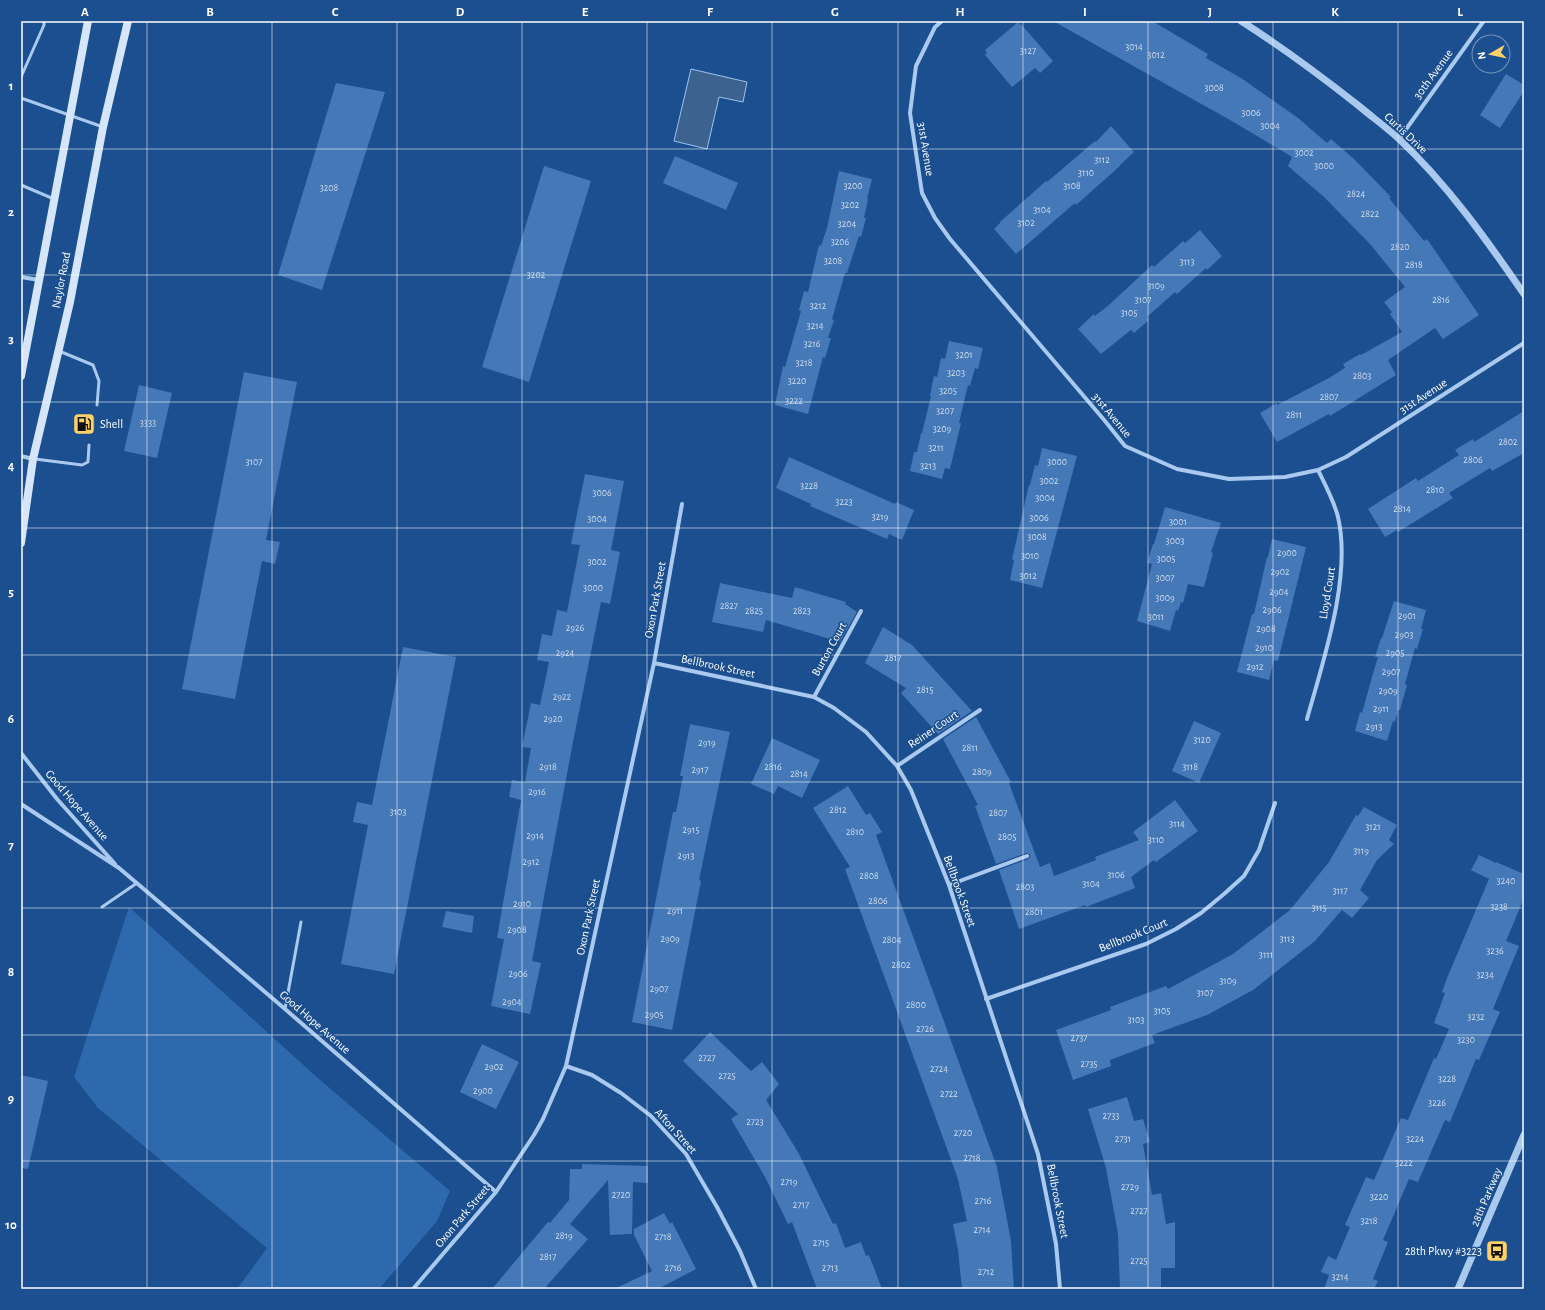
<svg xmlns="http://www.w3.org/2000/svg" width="1545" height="1310" font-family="'Alegreya Sans',sans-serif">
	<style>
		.green { fill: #2e69ad }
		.water { fill: #3c6290; stroke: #9cc4f0 }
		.building { fill: #4478b7 }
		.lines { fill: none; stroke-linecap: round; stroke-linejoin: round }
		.service { stroke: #a9c9ee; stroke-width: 3 }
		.minor { stroke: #a9c9ee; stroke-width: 4 }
		.tertiary { stroke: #a9c9ee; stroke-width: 7 }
		.secondary { stroke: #d6e6fa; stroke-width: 8 }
		.grid { fill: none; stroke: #fff; stroke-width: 1; stroke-opacity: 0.55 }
		.labels { text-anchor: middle; stroke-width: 3; stroke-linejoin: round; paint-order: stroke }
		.number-label { font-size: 10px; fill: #d0dded }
		.street-label { font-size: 12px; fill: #fff; stroke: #1b4f8f }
		.poi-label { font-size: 12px; fill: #fff; stroke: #1b4f8f; text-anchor: start }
		.neatline { fill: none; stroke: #fff; stroke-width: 1.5 }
		.grid-label { font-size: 13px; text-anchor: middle; font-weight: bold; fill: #fff }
	</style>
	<rect width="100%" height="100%" fill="#1b4f8f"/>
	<!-- green -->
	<path class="green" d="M129,907L319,1079L450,1191L437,1221L379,1289H237L267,1248L98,1108L74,1077Z"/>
	<!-- water -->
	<path class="water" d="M691,69L747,82L743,102L719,97L707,149L674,141Z"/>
	<!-- building -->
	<path class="building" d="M1053,21H1152L1208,54L1206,58L1241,78L1298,118L1327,143L1331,139L1354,159L1391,197L1389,198L1424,241L1427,239L1479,315L1443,339L1435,328L1388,360L1396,375L1330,416L1329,414L1277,442L1260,413L1277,403V405L1329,378L1345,368L1343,364L1360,354L1361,355L1402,332L1390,314L1392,312L1384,302L1405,287L1370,244L1324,197L1288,166L1292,157L1230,120Z
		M1018,22L1020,25L1021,24L1053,61L1040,73L1035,68L1012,87L985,55L987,53L985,50Z
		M1506,74L1524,85V91L1500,128L1480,115Z
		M336,83L385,92L322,290L278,275Z
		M1111,126L1134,152L1120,165V166L1076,205L1075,203L1016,254L994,229L1000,223V222L1046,181L1047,182L1095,141L1096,142Z
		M675,156L738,183L726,210L663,183Z
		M544,166L591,181L529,382L482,367Z
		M839,171L872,179L867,199H868L864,218H866L861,237L859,236L847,273H845L832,319L834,320L828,338H831L825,358L823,357L808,414L775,405L783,366L785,367L801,311L799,310L804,291L808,292L819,245L821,246L827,228Z
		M1200,230L1222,256L1207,270L1206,268L1177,294L1175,292L1147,317L1149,320L1134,333L1131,330L1101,354L1078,329L1094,314L1095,316L1110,304L1152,265L1154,267L1183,241L1185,243Z
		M949,341L983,348L978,369L975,368L970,386L968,385L959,423H961L950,469L945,468L942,479L910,471L914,452H917L921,433H922L931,396H930L934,376L937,377L941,358L945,359Z
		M244,372L297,382L266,540L280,542L275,564L262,561L235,699L182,689Z
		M139,385L172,393L157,458L124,451Z
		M1524,411V453L1492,471L1490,468L1449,493L1453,498L1398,532L1397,530L1385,537L1368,509L1416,478L1418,481L1459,455L1455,450L1473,439L1474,442Z
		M1042,448L1077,456L1042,588L1010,580L1014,560L1012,559L1029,485H1030L1035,465L1038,466Z
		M789,457L895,504L896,502L914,510L902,540L889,534L887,539L810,506L811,504L776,488Z
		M585,474L624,481L611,550L620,552L610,604L601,602L572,747L532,961L541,963L530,1014L491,1006L504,939L497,938L521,800L509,797L512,780L525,782L531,748L522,747L531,703L540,705L549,662L537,660L542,634L552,636L557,610L567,612L580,545L571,544Z
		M1165,507L1221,523L1211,552L1213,553L1204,587L1188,584L1183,603L1181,602L1178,611L1176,610L1170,631L1137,621L1152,564L1147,563L1153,544H1154Z
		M1272,539L1306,547L1278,661L1274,660L1269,680L1237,672L1252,614H1254L1267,557H1268Z
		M720,583L792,598L795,587L846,602L845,604L857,612L840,642L766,620L763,632L712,622Z
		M1394,601L1426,610L1421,629H1423L1417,649L1415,648L1405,684L1407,685L1400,710H1398L1395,722L1393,721L1387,741L1355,731L1360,712L1362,713L1372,677L1378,657H1375L1381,638H1382Z
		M883,627L912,645L972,711L938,734L901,693L906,688L865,663Z
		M403,647L456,657L394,974L341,964L368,825L353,822L357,802L372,805Z
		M976,717L1011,782L1009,783L1040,867L1050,863L1054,876L1096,860L1095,857L1139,840L1133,832L1175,800L1198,831L1156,862L1154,860L1131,877L1135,888L1086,907L1085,905L1019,929L999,870L1028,859L1030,857V854L1026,853L996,864L975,806L978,805L943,739Z
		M1194,721L1221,733L1199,783L1172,771Z
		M690,724L730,732L699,880L701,881L672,1030L632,1022L673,812H676L683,776H680Z
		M772,738L820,760L802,798L778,786L774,794L751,784Z
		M848,786L866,815L870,813L882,832L876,835L997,1167L1011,1241L1014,1289H962L958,1250L953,1224L967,1221L958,1179L845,869L850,867L813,808Z
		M1364,807L1397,825L1389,840L1394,844L1377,860L1360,890L1369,898L1352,918L1342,910L1315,941L1253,990L1207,1015L1152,1035L1155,1043L1110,1060L1111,1066L1073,1080L1056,1030L1111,1010L1110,1007L1166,986L1168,989L1233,954L1290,910L1329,862L1356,815L1358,816Z
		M1479,855L1496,863V862L1524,874V898L1506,941L1519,946L1493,1009L1500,1012L1479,1060L1476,1059L1450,1122L1445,1120L1418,1182L1409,1179L1383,1240L1388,1242L1373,1279L1378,1281L1374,1289H1324L1329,1275L1321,1272L1328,1256L1336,1260L1350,1227L1345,1225L1366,1177L1374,1180L1401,1118L1408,1120L1434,1058L1436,1059L1449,1029L1434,1023L1445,993L1442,992L1447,978L1489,879L1471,870Z
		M446,911L474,916L472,933L442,927Z
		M710,1032L751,1071L762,1062L779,1084L766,1100L798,1152L833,1224L836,1223L845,1248L861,1242L866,1256L869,1255L882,1289H817L792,1222L788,1224L765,1177L731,1119L738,1114L683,1061Z
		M482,1044L519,1062L496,1109L460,1092Z
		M21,1075L48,1081L28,1169L21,1168Z
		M1127,1097L1134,1121L1143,1119L1150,1142L1143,1144L1152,1195L1161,1193L1166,1224L1175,1222V1268H1161V1289H1120L1118,1234L1106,1168L1088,1109Z
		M582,1164L648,1166V1183L633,1182L632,1234L610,1235L608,1180L570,1224L588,1239L544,1289H492L548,1222L550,1223L569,1200L570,1169H582Z
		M664,1213L670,1224L672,1222L696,1269L658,1289H614L652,1271L634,1235V1229Z"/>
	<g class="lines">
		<!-- service -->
		<path class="service" d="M21,77L44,25V21
			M21,98L103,127
			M21,185L54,199
			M59,351L93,365L99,381L97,405
			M35,459L82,465L88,462L89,445
			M102,907L137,883
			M285,1009L301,922"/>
		<!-- minor -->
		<path class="minor" d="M942,21L935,27L916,66L910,113L922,193L935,218L950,239L1105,421L1125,446L1177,469L1229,479L1285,477L1318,470L1346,457L1524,343
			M1399,139L1483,22
			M21,277L39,280
			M21,456L33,459
			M654,663L814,697L834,708L866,732L897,766L911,790L949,885L1038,1154L1056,1244L1060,1289
			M814,697L861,611
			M1307,719C1323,661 1352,577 1338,517C1334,501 1326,486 1318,470
			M21,753L57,799L115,864
			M897,766L980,710
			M21,804L119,868L285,1009L496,1192
			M949,885L1027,856
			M986,999L1146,944L1176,929L1201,913L1224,894L1244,876L1259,850L1275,803
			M566,1066L592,1075L621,1093L651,1116L686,1154L717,1207L740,1251L756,1289
			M413,1289L496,1192L534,1135L543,1119L566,1066L654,663L682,504"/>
		<!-- tertiary -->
		<path class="tertiary" d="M1241,21C1282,47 1321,76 1359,106C1372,117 1386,127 1399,139C1447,184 1486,239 1524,294
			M1458,1289L1524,1135"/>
		<!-- secondary -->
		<path class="secondary" d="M21,376L88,21
			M21,543L33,459L70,302L103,127L128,21"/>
	</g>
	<!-- grid -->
	<path class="grid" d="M147,21V1289M272,21V1289M397,21V1289M522,21V1289M647,21V1289M772,21V1289M898,21V1289M1023,21V1289M1148,21V1289M1273,21V1289M1398,21V1289M21,149H1524M21,275H1524M21,402H1524M21,528H1524M21,655H1524M21,782H1524M21,908H1524M21,1035H1524M21,1161H1524"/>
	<!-- icons -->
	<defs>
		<g id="fuel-square" transform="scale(1.15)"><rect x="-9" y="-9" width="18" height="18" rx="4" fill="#ffd166" stroke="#1b4f8f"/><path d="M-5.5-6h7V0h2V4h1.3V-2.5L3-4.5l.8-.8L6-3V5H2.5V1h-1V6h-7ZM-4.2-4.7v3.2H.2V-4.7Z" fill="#111"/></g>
		<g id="bus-square" transform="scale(1.15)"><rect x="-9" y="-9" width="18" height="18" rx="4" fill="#ffd166" stroke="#1b4f8f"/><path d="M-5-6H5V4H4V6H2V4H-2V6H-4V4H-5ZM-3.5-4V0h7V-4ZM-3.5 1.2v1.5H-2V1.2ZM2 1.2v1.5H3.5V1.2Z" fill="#111"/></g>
	</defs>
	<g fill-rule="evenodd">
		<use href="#fuel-square" x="84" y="424"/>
		<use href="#bus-square" x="1497" y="1251"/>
	</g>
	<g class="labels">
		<!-- number labels -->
		<g class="number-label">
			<text x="1134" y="50">3014</text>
			<text x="1028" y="54">3127</text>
			<text x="1156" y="58">3012</text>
			<text x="1214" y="91">3008</text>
			<text x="1251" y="116">3006</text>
			<text x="1270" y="129">3004</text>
			<text x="1304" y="156">3002</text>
			<text x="1102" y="163">3112</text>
			<text x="1324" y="169">3000</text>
			<text x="1086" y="176">3110</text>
			<text x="853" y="189">3200</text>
			<text x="1072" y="189">3108</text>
			<text x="329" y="191">3208</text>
			<text x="1356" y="197">2824</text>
			<text x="850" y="208">3202</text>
			<text x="1042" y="213">3104</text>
			<text x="1370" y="217">2822</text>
			<text x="1026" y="226">3102</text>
			<text x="847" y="227">3204</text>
			<text x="840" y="245">3206</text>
			<text x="1400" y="250">2820</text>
			<text x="833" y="264">3208</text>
			<text x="1187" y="265">3113</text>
			<text x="1414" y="268">2818</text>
			<text x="536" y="278">3202</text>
			<text x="1156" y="289">3109</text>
			<text x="1143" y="303">3107</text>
			<text x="1441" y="303">2816</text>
			<text x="818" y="309">3212</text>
			<text x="1129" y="316">3105</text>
			<text x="815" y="329">3214</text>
			<text x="812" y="347">3216</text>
			<text x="964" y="358">3201</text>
			<text x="804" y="366">3218</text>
			<text x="956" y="376">3203</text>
			<text x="1362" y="379">2803</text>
			<text x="797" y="384">3220</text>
			<text x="948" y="394">3205</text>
			<text x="1329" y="400">2807</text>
			<text x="794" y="404">3222</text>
			<text x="945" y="414">3207</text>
			<text x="1294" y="418">2811</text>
			<text x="148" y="426">3333</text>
			<text x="942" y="432">3209</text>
			<text x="1508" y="445">2802</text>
			<text x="936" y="451">3211</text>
			<text x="1473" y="463">2806</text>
			<text x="254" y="465">3107</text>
			<text x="1057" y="465">3000</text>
			<text x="928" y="469">3213</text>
			<text x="1049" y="484">3002</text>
			<text x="809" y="489">3228</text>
			<text x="1435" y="493">2810</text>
			<text x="602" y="496">3006</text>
			<text x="1045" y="501">3004</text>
			<text x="844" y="505">3223</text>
			<text x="1402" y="512">2814</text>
			<text x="880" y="520">3219</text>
			<text x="1039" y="521">3006</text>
			<text x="597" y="522">3004</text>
			<text x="1178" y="525">3001</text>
			<text x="1037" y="540">3008</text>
			<text x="1175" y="544">3003</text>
			<text x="1287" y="556">2900</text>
			<text x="1030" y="559">3010</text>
			<text x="1166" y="562">3005</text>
			<text x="597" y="565">3002</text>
			<text x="1280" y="575">2902</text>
			<text x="1028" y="579">3012</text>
			<text x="1165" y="581">3007</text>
			<text x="593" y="591">3000</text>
			<text x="1279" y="595">2904</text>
			<text x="1165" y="601">3009</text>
			<text x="729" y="609">2827</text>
			<text x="1272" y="613">2906</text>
			<text x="754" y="614">2825</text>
			<text x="802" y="614">2823</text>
			<text x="1407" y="619">2901</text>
			<text x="1156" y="620">3011</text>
			<text x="575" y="631">2926</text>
			<text x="1266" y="632">2908</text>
			<text x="1404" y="638">2903</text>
			<text x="1264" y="651">2910</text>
			<text x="565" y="656">2924</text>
			<text x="1395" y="656">2905</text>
			<text x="893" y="661">2817</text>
			<text x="1255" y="670">2912</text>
			<text x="1391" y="675">2907</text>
			<text x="925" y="693">2815</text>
			<text x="1388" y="694">2909</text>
			<text x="562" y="700">2922</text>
			<text x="1381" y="712">2911</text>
			<text x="553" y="722">2920</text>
			<text x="1374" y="730">2913</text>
			<text x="1202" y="743">3120</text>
			<text x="707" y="746">2919</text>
			<text x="970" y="751">2811</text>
			<text x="548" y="770">2918</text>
			<text x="773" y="770">2816</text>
			<text x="1190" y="770">3118</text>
			<text x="700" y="773">2917</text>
			<text x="982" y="775">2809</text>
			<text x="799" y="777">2814</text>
			<text x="537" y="795">2916</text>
			<text x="838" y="813">2812</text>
			<text x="398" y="815">3103</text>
			<text x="998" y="816">2807</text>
			<text x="1177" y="827">3114</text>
			<text x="1373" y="830">3121</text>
			<text x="691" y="833">2915</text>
			<text x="855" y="835">2810</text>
			<text x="535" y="839">2914</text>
			<text x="1007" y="840">2805</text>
			<text x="1156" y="843">3110</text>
			<text x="1361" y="854">3119</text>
			<text x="686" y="859">2913</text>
			<text x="531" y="865">2912</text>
			<text x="1116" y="878">3106</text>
			<text x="869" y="879">2808</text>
			<text x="1506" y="884">3240</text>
			<text x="1091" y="887">3104</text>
			<text x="1025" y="890">2803</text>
			<text x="1340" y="894">3117</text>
			<text x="878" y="904">2806</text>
			<text x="522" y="907">2910</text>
			<text x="1499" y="910">3238</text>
			<text x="1319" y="911">3115</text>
			<text x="675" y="914">2911</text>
			<text x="1034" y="915">2801</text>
			<text x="517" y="933">2908</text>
			<text x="670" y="942">2909</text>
			<text x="1287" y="942">3113</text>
			<text x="892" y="943">2804</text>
			<text x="1495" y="954">3236</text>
			<text x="1266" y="958">3111</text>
			<text x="901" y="968">2802</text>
			<text x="518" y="977">2906</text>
			<text x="1485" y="978">3234</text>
			<text x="1228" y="984">3109</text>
			<text x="659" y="992">2907</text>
			<text x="1205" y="996">3107</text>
			<text x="512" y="1005">2904</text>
			<text x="916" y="1008">2800</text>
			<text x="1162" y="1014">3105</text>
			<text x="654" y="1018">2905</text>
			<text x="1476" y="1020">3232</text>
			<text x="1136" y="1023">3103</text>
			<text x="925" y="1032">2726</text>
			<text x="1079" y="1041">2737</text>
			<text x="1466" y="1043">3230</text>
			<text x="707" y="1061">2727</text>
			<text x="1089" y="1067">2735</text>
			<text x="494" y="1070">2902</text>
			<text x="939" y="1072">2724</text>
			<text x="727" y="1079">2725</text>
			<text x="1447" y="1082">3228</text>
			<text x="483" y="1094">2900</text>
			<text x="949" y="1097">2722</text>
			<text x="1437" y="1106">3226</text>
			<text x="1111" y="1119">2733</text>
			<text x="755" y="1125">2723</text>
			<text x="963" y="1136">2720</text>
			<text x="1123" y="1142">2731</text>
			<text x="1415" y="1142">3224</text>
			<text x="972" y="1161">2718</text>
			<text x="1404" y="1166">3222</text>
			<text x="789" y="1185">2719</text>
			<text x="1130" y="1190">2729</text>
			<text x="621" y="1198">2720</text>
			<text x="1379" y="1200">3220</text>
			<text x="983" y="1204">2716</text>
			<text x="801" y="1208">2717</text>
			<text x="1139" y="1214">2727</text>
			<text x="1369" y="1224">3218</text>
			<text x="982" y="1233">2714</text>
			<text x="564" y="1239">2819</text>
			<text x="663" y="1240">2718</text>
			<text x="821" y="1246">2715</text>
			<text x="548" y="1260">2817</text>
			<text x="1139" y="1264">2725</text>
			<text x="673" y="1271">2716</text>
			<text x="830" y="1271">2713</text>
			<text x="986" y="1275">2712</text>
			<text x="1340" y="1280">3214</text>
		</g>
		<!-- street labels -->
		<g class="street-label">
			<text transform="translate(1433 74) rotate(-54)" y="4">30th Avenue</text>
			<text transform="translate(1406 133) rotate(43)" y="4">Curtis Drive</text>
			<text transform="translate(926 149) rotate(81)" y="4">31st Avenue</text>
			<text transform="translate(61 280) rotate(-79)" y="4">Naylor Road</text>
			<text transform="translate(1423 396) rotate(-33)" y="4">31st Avenue</text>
			<text transform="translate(1112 415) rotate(50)" y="4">31st Avenue</text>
			<text transform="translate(1327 593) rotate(-81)" y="4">Lloyd Court</text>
			<text transform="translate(655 600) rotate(-80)" y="4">Oxon Park Street</text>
			<text transform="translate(829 649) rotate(-61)" y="4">Burton Court</text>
			<text transform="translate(718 666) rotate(12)" y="4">Bellbrook Street</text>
			<text transform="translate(933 729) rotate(-34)" y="4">Reiner Court</text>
			<text transform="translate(77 805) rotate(49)" y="4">Good Hope Avenue</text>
			<text transform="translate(960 891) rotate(70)" y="4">Bellbrook Street</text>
			<text transform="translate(588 917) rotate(-78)" y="4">Oxon Park Street</text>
			<text transform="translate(1133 935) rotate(-22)" y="4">Bellbrook Court</text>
			<text transform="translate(315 1022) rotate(41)" y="4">Good Hope Avenue</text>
			<text transform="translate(676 1131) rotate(48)" y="4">Afton Street</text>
			<text transform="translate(1486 1197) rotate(-67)" y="4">28th Parkway</text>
			<text transform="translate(1058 1201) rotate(79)" y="4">Bellbrook Street</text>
			<text transform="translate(462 1216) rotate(-50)" y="4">Oxon Park Street</text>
		</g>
		<!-- poi labels -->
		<g class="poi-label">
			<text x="100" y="428">Shell</text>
			<text x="1482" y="1255" text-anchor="end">28th Pkwy #3223</text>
		</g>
	</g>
	<!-- border -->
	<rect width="1545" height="1310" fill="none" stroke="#1b4f8f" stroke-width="44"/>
	<!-- north arrow -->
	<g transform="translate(1491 54) rotate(261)"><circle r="19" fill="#1b4f8f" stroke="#7695bc"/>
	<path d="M0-3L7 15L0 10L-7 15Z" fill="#ffd166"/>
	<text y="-6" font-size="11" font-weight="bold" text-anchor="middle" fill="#ffffff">N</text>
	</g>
	<rect x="22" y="22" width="1501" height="1266" class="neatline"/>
	<g class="grid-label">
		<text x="85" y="16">A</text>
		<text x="210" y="16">B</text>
		<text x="335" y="16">C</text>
		<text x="460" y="16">D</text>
		<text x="585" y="16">E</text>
		<text x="710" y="16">F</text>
		<text x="835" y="16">G</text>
		<text x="960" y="16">H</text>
		<text x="1085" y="16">I</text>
		<text x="1210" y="16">J</text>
		<text x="1335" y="16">K</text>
		<text x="1460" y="16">L</text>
		<text x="11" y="90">1</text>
		<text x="11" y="216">2</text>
		<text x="11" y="343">3</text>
		<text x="11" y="470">4</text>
		<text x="11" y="596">5</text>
		<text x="11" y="723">6</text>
		<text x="11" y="849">7</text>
		<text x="11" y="976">8</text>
		<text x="11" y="1103">9</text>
		<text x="11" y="1229">10</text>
	</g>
</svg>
